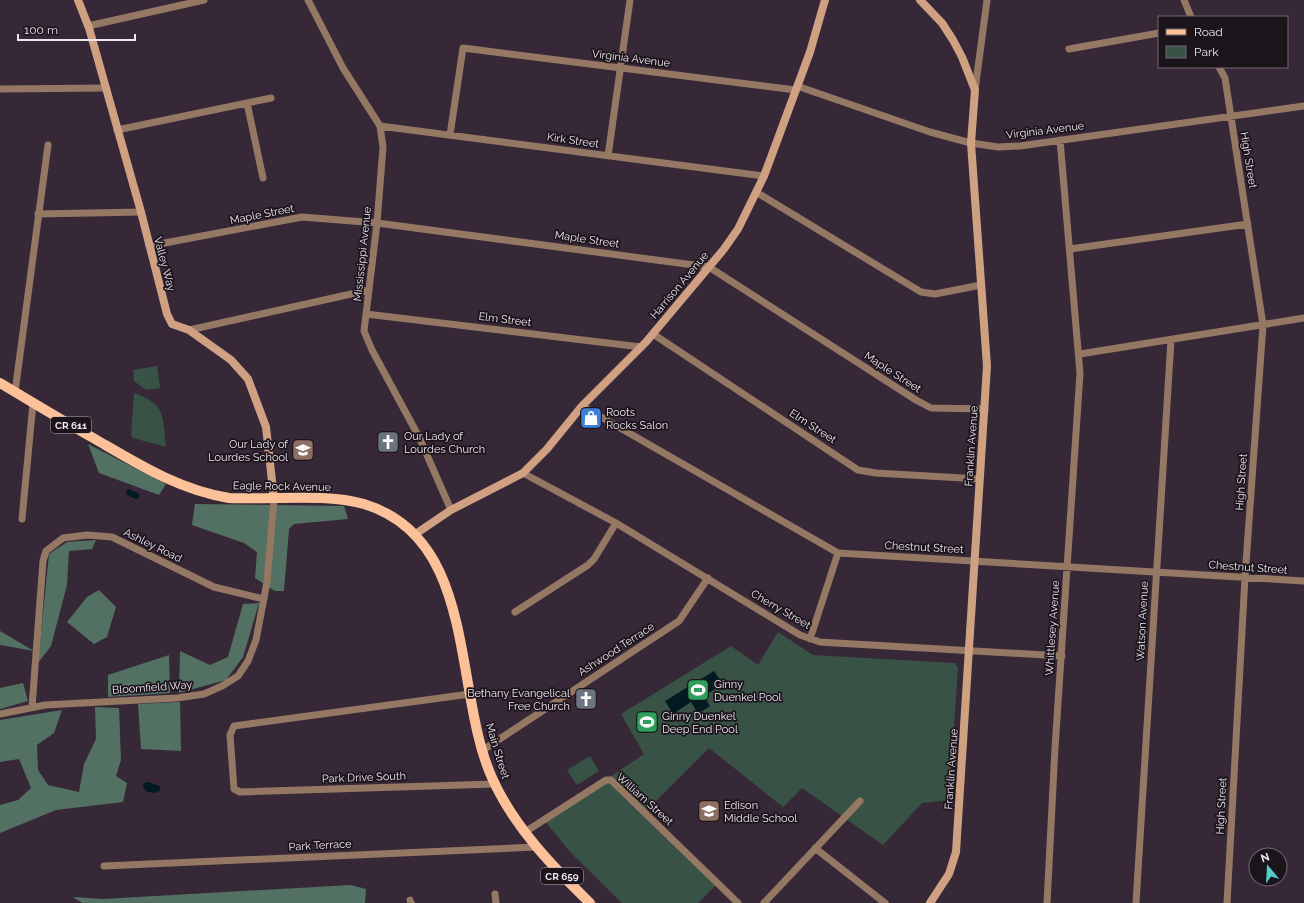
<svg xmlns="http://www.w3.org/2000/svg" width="1304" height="903" font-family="Raleway,sans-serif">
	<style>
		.green { fill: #385246 }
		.forest { fill: #527162 }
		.water { fill: #021a21 }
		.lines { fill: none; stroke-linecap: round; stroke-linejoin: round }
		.street { stroke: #957864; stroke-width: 7 }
		.secondary { stroke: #cfa182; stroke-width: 8 }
		.primary { stroke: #fcc198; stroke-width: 10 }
		.labels { text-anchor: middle; stroke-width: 3.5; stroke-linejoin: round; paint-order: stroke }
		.shield { fill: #1b141b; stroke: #b0a7b1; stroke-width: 1 }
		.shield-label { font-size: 10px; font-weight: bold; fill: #f0e6f1 }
		.street-label { font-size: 11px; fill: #f0e6f1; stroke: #1b141b }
		.poi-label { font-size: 11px; fill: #f0e6f1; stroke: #1b141b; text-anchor: start }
	</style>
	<rect width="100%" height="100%" fill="#372838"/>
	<!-- green -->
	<path class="green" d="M157,366L160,388L146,390L134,381L133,370Z
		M134,393C166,404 163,417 166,447L133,438L131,435Z
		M778,632L813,655L955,663L958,668L949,800L922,803L883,845L802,788L783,807L709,748L645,812L718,883L698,903H622L570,852L545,821L644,754L621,714L731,646L758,665Z
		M590,756L599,771L577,785L567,770Z"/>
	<!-- forest -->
	<path class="forest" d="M88,444L166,484L159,495L99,473Z
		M195,504L344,506L348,519L294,524L289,529L284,591H275L255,578L257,552L244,543L192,525Z
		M96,540L92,549L69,551L67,585L51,646L38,663L49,554L67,542Z
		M99,590L116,607L107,637L94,644L67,622L87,597Z
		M259,603L243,657L226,680L179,693L180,651L210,665L228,657L243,604Z
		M0,631L34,651L0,645Z
		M169,655L170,693L108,697V675Z
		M23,683L28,701L0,709V688Z
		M180,702L181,751L141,749L138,704Z
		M95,707L119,708L121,760L116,776L127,783L123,802L56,810L0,833V805L18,800L31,788L19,759L0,762V720L62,710L54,733L37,745L38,770L48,785L79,792L84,764L96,739Z
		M351,885L366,889L365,903H82L73,897L103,899Z"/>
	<!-- water -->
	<path class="water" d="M129,489L138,493L140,496L138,499H135L126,494L127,490Z
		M714,671L723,684L704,696L710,706L698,714L691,702L673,714L665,701Z
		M648,710L658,725L645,732L636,719Z
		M148,782L160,786V790L156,793L147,792L143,787L144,783Z"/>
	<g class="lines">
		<!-- street -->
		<path class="street" d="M308,0L343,68L380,126L383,147L377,223L364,331L372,350L419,437L451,510
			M1184,0L1191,17
			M88,26L204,0
			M1069,49L1159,33
			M1219,67L1225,78L1263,325L1245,577L1227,903
			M797,86L930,132L971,143L998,147L1020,146L1304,106
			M0,89L106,88
			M975,90L987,0
			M247,103L263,178
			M380,126L764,176
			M117,130L271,98
			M450,135L463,48L796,90
			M608,156L630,0
			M756,192L921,292L935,294L981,285
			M38,214L141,212
			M149,246L302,217L377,223L709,267L916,400L931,408L985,409
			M1070,249L1248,224
			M366,314L641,347
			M189,330L369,290
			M653,334L858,470L876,473L980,479
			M1080,354L1304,318
			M15,392L48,145
			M582,406L838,553L1304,581
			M523,473L616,523L800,635L820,642L836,643L1062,656
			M22,519L33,403
			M515,612L588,565L594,559L616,523
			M810,639L838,553
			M470,694L234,726L230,735L234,789L240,792L495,784
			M32,707L43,561L46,551L63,538L87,535L112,537L214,587L264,599
			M0,714L45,705L177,698L204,694L222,686L238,676L248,661L256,640L267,582L274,499
			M483,750L679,621L708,578
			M525,832L606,780H611L738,903
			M815,848L885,903
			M104,866L537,847
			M495,894L496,903
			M410,900L411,903
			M764,903L860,801
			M1047,903L1055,748L1080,373L1060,140
			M1136,903L1171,340"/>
		<!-- secondary -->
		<path class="secondary" d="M78,0L89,28L141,212L167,314L172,324L189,330L231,360L248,379L266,427L274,499
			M920,0L942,23L953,40L962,57L975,90L971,143L987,366L956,852L949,874L930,903
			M414,535L451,510L523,473L547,449L582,406L646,342L724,249L738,229L764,176L810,52L825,0"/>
		<!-- primary -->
		<path class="primary" d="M0,383C32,402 63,421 95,439C138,464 179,490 229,498C270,500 326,493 364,504C479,539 452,692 493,780C515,828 553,867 590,903"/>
	</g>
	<!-- icons -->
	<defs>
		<g id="shop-square" transform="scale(1.15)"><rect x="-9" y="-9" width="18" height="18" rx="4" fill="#3f7fe0" stroke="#1b141b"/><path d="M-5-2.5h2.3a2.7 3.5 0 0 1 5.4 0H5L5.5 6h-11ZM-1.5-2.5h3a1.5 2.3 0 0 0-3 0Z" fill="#fff"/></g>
		<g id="church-square" transform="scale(1.15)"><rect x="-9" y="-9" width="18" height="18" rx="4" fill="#6b7280" stroke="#1b141b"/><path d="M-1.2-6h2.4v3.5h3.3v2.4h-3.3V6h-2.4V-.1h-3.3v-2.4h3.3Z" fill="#fff"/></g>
		<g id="school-square" transform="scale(1.15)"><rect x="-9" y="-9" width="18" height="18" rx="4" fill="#8d6e63" stroke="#1b141b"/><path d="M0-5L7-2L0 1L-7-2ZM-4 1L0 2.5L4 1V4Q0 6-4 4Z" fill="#fff"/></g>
		<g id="stadium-square" transform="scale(1.15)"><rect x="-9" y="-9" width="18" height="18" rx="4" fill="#2e9e5b" stroke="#1b141b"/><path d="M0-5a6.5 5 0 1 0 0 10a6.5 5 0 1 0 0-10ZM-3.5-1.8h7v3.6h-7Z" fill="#fff"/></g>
	</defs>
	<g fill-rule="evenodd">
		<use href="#shop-square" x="591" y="418"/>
		<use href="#church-square" x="388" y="442"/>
		<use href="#school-square" x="303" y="450"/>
		<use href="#stadium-square" x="698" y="690"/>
		<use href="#church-square" x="586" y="699"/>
		<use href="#stadium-square" x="647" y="722"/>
		<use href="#school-square" x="709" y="811"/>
	</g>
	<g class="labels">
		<!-- shield labels -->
		<g class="shield">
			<rect x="51" y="417" width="40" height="16" rx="3"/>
			<rect x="541" y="868" width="42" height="16" rx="3"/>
		</g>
		<g class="shield-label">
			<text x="71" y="429">CR 611</text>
			<text x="562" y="880">CR 659</text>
		</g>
		<!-- street labels -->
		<g class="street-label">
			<text transform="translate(631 58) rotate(7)" y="4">Virginia Avenue</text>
			<text transform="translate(1045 130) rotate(-7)" y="4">Virginia Avenue</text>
			<text transform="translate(573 140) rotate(8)" y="4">Kirk Street</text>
			<text transform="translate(1249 160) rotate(81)" y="4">High Street</text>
			<text transform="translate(262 214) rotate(-11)" y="4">Maple Street</text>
			<text transform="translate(587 239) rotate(8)" y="4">Maple Street</text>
			<text transform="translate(362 254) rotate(-84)" y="4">Mississippi Avenue</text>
			<text transform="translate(165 264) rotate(75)" y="4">Valley Way</text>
			<text transform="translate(679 285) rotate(-50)" y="4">Harrison Avenue</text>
			<text transform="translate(505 319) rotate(7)" y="4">Elm Street</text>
			<text transform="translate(893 372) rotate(33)" y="4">Maple Street</text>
			<text transform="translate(813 426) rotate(33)" y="4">Elm Street</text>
			<text transform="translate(971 446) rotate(-86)" y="4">Franklin Avenue</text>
			<text transform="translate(1241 482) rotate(-86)" y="4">High Street</text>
			<text transform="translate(282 486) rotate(1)" y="4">Eagle Rock Avenue</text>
			<text transform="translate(153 545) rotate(26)" y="4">Ashley Road</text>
			<text transform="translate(924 547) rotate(3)" y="4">Chestnut Street</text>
			<text transform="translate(1248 567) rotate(4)" y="4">Chestnut Street</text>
			<text transform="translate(781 609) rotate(30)" y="4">Cherry Street</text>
			<text transform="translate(1142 621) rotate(-87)" y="4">Watson Avenue</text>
			<text transform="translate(1052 628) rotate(-86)" y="4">Whittlesey Avenue</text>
			<text transform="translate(616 649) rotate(-33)" y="4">Ashwood Terrace</text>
			<text transform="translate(152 687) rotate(-4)" y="4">Bloomfield Way</text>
			<text transform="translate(498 751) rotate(73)" y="4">Main Street</text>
			<text transform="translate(951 769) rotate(-86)" y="4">Franklin Avenue</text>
			<text transform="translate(364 777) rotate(-2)" y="4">Park Drive South</text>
			<text transform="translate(645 799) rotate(42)" y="4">William Street</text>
			<text transform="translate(1221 806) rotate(-87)" y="4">High Street</text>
			<text transform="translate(320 845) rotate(-3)" y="4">Park Terrace</text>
		</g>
		<!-- poi labels -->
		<g class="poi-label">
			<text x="606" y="416">Roots<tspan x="606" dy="13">Rocks Salon</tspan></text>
			<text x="404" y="440">Our Lady of<tspan x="404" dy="13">Lourdes Church</tspan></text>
			<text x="288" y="448" text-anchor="end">Our Lady of<tspan x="288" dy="13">Lourdes School</tspan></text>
			<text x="714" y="688">Ginny<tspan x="714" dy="13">Duenkel Pool</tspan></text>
			<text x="570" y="697" text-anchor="end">Bethany Evangelical<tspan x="570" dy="13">Free Church</tspan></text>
			<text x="662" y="720">Ginny Duenkel<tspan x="662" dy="13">Deep End Pool</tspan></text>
			<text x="724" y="809">Edison<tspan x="724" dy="13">Middle School</tspan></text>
		</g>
	</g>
	<!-- legend -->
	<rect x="1158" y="16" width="130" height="52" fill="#1b141b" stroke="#706871"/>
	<rect x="1166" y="29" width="20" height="6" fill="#fcc198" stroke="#706871"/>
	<text x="1194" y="36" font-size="12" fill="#f0e6f1">Road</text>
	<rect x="1166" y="46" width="20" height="12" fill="#385246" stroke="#706871"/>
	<text x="1194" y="56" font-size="12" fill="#f0e6f1">Park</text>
	<!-- north arrow -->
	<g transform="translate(1268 867) rotate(342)"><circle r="19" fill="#1b141b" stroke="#706871"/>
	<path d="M0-3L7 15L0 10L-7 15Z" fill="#54cdc8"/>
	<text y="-6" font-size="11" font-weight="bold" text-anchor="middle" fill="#f0e6f1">N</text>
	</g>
	<!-- scale -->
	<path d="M18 34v6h117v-6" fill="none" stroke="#f0e6f1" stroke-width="2"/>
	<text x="24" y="34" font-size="12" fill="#f0e6f1" stroke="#1b141b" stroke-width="3" paint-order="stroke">100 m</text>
</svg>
